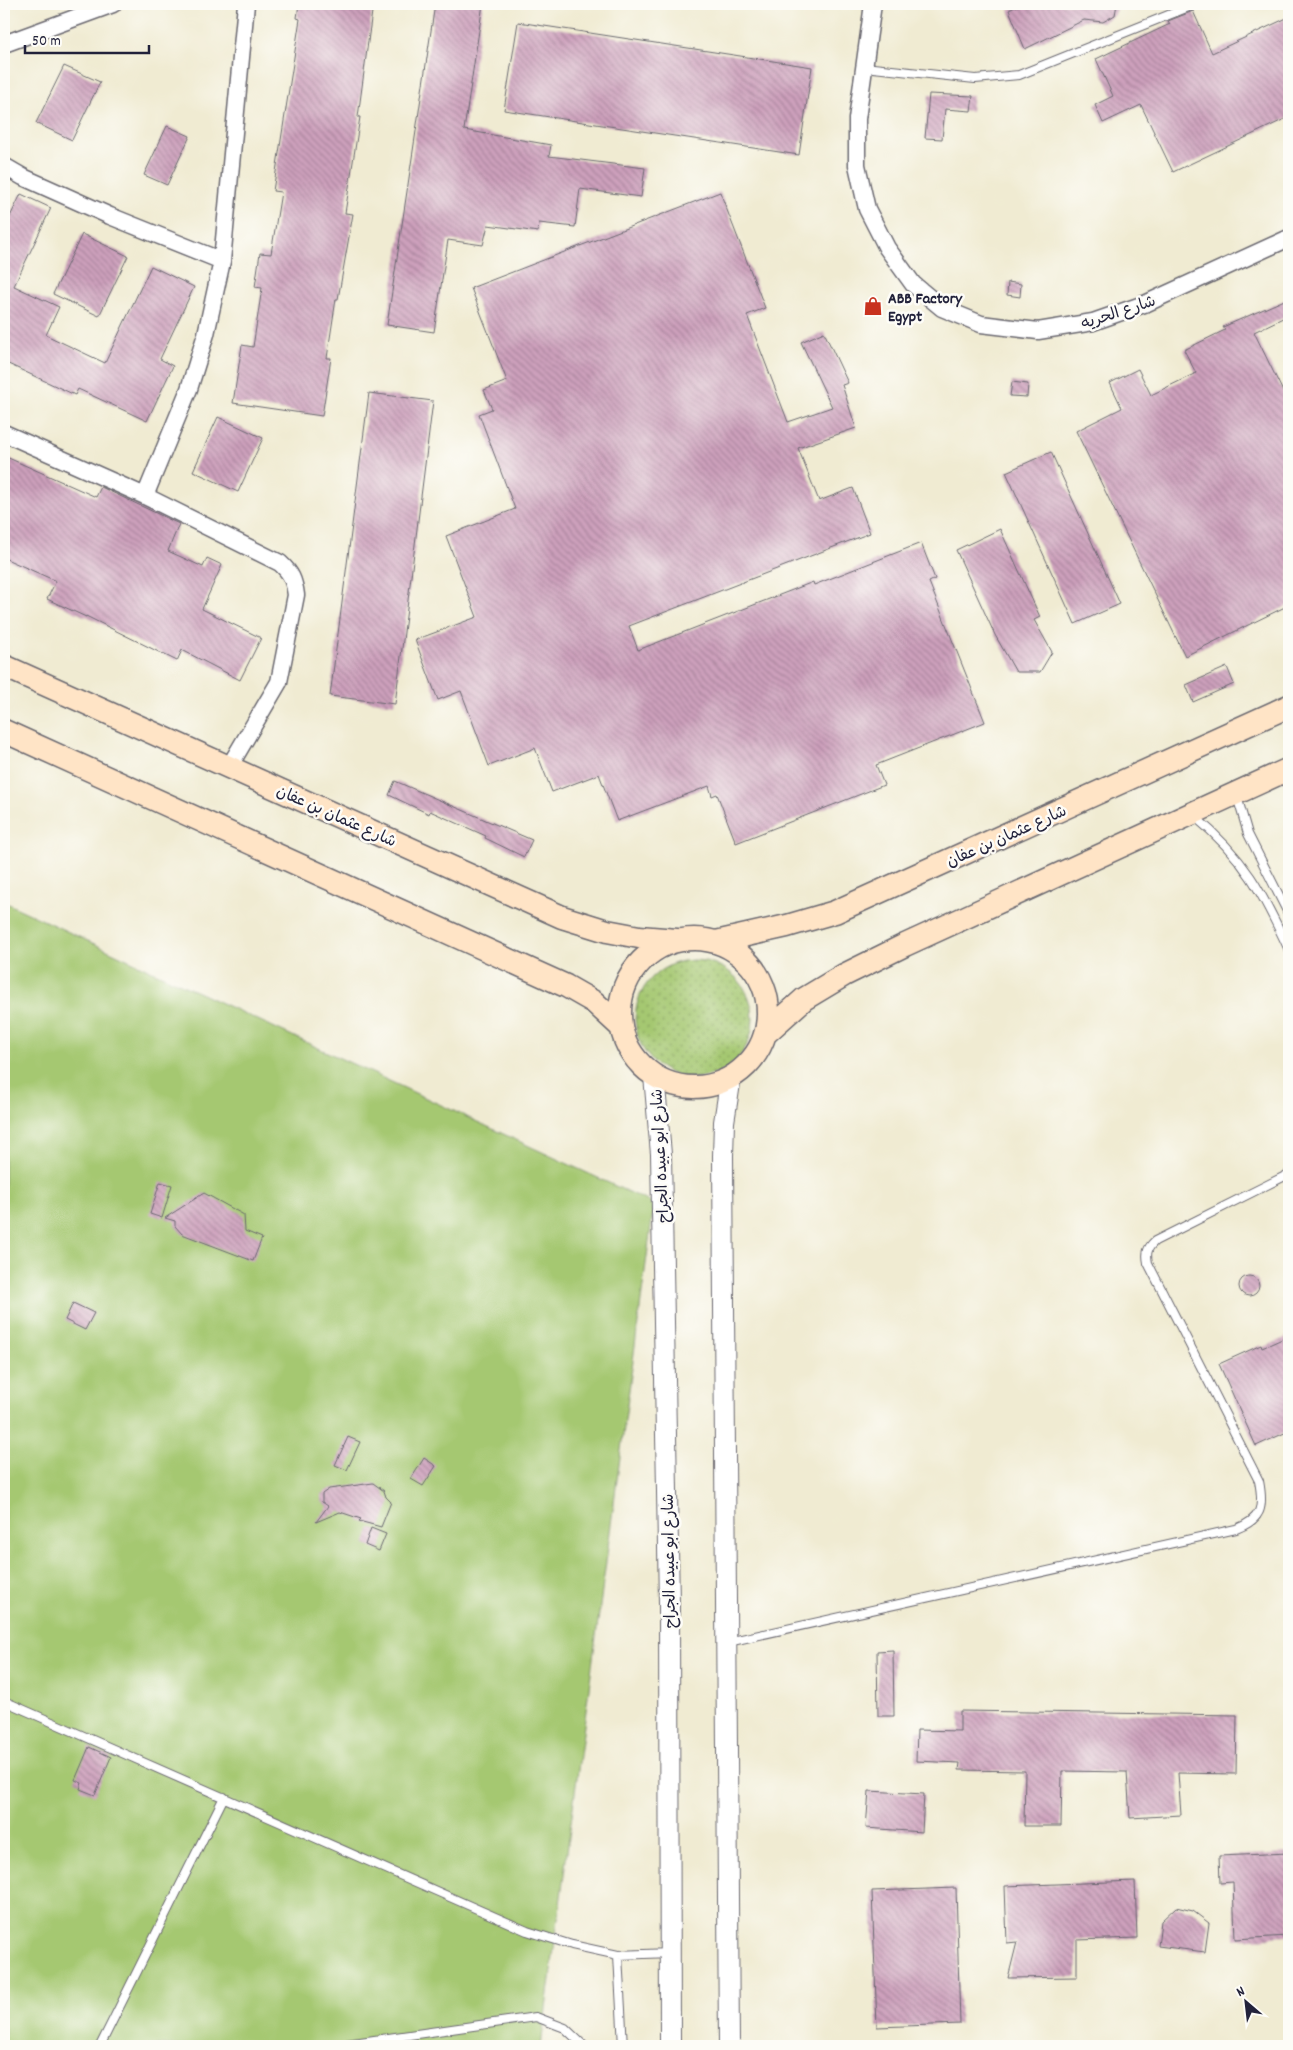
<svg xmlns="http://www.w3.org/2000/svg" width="1293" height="2050" font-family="Dekko,'Playpen Sans Arabic',sans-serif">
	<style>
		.green { fill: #a5c871; stroke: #647556 }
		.garden { fill: url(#garden-dots); stroke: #647556 }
		.building { fill: url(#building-back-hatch) }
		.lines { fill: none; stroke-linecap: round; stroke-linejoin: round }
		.service-casing { stroke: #6a6870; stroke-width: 10 }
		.minor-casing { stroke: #6a6870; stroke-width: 19 }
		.tertiary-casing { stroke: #6a6870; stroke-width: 22 }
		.secondary-casing { stroke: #6a6870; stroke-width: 25 }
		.service { stroke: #fff; stroke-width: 8 }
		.minor { stroke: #fff; stroke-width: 16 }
		.tertiary { stroke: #fff; stroke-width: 20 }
		.secondary { stroke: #ffe4c6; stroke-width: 22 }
		.labels { text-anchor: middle; stroke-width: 5; stroke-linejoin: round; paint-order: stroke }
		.poi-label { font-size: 16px; font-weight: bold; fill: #22223b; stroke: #fdfcf7; text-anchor: start }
		.street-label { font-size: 16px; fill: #22223b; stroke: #fdfcf7 }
	</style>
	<defs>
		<pattern id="garden-dots" width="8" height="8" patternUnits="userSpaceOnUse" patternTransform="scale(1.25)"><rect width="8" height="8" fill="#a5c871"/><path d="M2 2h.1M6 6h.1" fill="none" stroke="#86a25e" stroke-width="1.8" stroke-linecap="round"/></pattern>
		<pattern id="building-back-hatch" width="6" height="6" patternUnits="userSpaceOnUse" patternTransform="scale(1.25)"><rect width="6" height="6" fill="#cda0bc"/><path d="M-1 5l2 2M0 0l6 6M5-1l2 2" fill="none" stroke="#a6829a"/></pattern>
	</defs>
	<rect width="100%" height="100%" fill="#fdfcf7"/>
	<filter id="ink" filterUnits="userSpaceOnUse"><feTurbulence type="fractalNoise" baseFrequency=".02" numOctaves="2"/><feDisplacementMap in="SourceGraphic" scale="10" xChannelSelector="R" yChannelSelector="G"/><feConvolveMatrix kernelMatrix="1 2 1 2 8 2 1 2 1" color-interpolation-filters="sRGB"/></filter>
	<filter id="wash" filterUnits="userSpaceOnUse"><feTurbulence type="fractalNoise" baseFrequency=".0096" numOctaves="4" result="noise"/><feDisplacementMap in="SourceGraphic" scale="20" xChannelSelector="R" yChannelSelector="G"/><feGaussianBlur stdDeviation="1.12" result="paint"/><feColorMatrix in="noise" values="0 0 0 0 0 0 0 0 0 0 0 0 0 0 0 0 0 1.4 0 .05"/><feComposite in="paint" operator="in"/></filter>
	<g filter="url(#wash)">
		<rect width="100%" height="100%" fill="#f0ebd2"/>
		<!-- green -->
		<path class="green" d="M4,902L654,1204L541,2046H4Z"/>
		<!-- garden -->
		<path class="garden" d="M635 1019a59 59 0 1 1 118 0a59 59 0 1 1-118 0Z"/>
		<g id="blocks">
			<!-- building -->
			<path class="building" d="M299,4H373L358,117H360L345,213L353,214L338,299H336L327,358H331L322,416L233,403L242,345L253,347L262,288L255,287L260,253L271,254L281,192L273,191L300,19L297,18Z
				M435,4H483L464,130L551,145L549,156L645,168L641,197L580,189L575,227L539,223L538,232L488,225L483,245L448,240L434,332L387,325Z
				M1021,4H1117L1115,15L1103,22L1084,20L1025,49L1009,10Z
				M1193,11L1212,53L1289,17V117L1173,172L1141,105L1103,123L1095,105L1113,96L1096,59L1170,24L1168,21Z
				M518,22L812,67L799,155L504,110Z
				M64,66L100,82L72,140L36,123Z
				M929,94L973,96L971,111L945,109L942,139L925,138Z
				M167,126L190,136L167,185L144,175Z
				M720,192L765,308L747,315L788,422L832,407L801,342L824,332L848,383L842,385L856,428L798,448L819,501L853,488L870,533L629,626L638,650L813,582L814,585L921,543L935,579L929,582L985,722L876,765L884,785L736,843L717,794L712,796L709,786L617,821L599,774L552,792L535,748L489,766L461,691L438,700L415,640L477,617L446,536L515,509L479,414L492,409L484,390L507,381L471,288Z
				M21,194L51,208L14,286L59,307L46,335L105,363L151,266L194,287L160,359L173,366L147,421L78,389L75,395L4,362V229Z
				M82,234L128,256L99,316L53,294Z
				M1008,282L1021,284L1020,297L1007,295Z
				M1289,298V315L1254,332L1289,404V605L1185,656L1076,431L1122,408L1110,383L1138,369L1151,395L1196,373L1184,350L1225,330L1223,327Z
				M1012,382L1028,384L1027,397L1010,396Z
				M369,393L433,401L395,704L330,696Z
				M218,417L263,438L238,492L193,471Z
				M1051,452L1120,604L1075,624L1006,472Z
				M4,456L96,497L101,487L179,524L168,551L203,567L207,558L222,565L202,609L261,638L240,680L182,650L177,661L86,616V617L47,599L56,581L4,558Z
				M1000,529L1040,617L1034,620L1052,652L1040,672H1016L995,635L956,550Z
				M1227,667L1234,684L1193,702L1186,685Z
				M395,781L532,840L524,857L485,838L486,836L430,811L429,814L389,795Z
				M160,1182L172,1185L162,1218L150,1214Z
				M204,1193L244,1215L245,1231L262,1238L253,1261L182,1234L175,1226V1221L165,1218Z
				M1239 1286a10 10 0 1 1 20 0a10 10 0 1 1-20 0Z
				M73,1303L94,1313L85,1330L65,1320Z
				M1289,1336V1431L1256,1446L1219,1364L1261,1345L1262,1348Z
				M348,1437L360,1442L347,1470L335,1465Z
				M424,1458L436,1466L423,1486L411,1479Z
				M373,1483L384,1491L386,1497L391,1502L381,1527L359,1521L361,1519L340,1512L316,1522L328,1506L322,1502V1494L329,1489Z
				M371,1528L386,1534L379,1551L365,1545Z
				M893,1650L894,1716H878L877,1651Z
				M960,1711L1237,1715L1236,1774L1178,1773L1181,1815L1130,1818L1127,1772L1062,1771L1061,1826H1024L1025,1771L959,1770L960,1763L916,1761L917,1730L960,1731Z
				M89,1747L111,1757L95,1795L80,1789L82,1783L75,1780Z
				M869,1791L924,1794L922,1832L866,1828Z
				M1289,1853V1936L1235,1939L1233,1882L1220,1883L1219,1856Z
				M1135,1881L1137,1938L1077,1940V1977L1008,1978L1017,1942L1007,1943L1005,1886Z
				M956,1888L960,2024L877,2027L872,1891Z
				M1176,1907L1193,1911L1209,1923L1205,1952L1158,1946L1161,1921Z"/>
		</g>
	</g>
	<g filter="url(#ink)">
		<use href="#blocks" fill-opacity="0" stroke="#6a6870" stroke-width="1"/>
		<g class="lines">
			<!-- service casing -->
			<g class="service-casing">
				<path id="service" d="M864,67L975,79L1019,75L1196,4
					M1237,796L1248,834L1289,915
					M1194,816C1245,858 1262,892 1289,950
					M728,1642L1236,1529C1262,1519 1264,1507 1259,1481L1148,1263C1146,1253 1147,1248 1155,1241L1289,1174
					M4,1701L527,1931L572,1945L618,1955L670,1953
					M618,1955L623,2046
					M100,2046L224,1797
					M332,2046L536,2017L565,2028L584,2046"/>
			</g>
			<!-- minor casing -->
			<g class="minor-casing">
				<path id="minor" d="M873,4L857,119V165L867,209L887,248L913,284L942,308L981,324L1038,331L1093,322L1147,303L1289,238
					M4,44L113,4
					M4,166L23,177L110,216L222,261
					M4,433L145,496L189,389L206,334L222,261L246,4
					M145,496L280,563C291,573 294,580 296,595L279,682L229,767"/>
			</g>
			<!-- tertiary casing -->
			<g class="tertiary-casing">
				<path id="tertiary" d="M654,1076L661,1154L669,1603L670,2046
					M729,2046L723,1156L724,1122L731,1077"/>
			</g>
			<!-- secondary casing -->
			<g class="secondary-casing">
				<path id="secondary" d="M4,666L562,917L607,931L639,937L677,940
					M4,731L566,986L594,1002L621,1027
					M620 1013a74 74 0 1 1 148 0a74 74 0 1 1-148 0Z
					M716,942L787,926L835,912L1289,706
					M765,1034L804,999L844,975L905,945L1289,769"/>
			</g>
			<!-- service -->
			<use href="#service" class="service"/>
			<!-- minor -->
			<use href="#minor" class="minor"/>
			<!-- tertiary -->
			<use href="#tertiary" class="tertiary"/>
			<!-- secondary -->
			<use href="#secondary" class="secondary"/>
		</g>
	</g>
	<!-- icons -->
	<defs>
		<g id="shop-bare" transform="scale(1.5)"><path d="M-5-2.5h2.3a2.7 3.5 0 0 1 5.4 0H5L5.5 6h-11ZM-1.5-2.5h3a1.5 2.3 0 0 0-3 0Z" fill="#c8321e" stroke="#fdfcf7" stroke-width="2.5" paint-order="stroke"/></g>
	</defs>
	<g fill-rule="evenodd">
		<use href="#shop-bare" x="873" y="306"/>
	</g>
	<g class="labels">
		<!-- poi labels -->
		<g class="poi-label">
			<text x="888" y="303">ABB Factory<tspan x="888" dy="18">Egypt</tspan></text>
		</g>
		<!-- street labels -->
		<g class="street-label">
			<text transform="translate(1118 311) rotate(-18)" y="6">شارع الحريه</text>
			<text transform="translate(337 815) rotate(24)" y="6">شارع عثمان بن عفان</text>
			<text transform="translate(1006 835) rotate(-24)" y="6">شارع عثمان بن عفان</text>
			<text transform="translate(659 1156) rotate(-93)" y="6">شارع ابو عبيده الجراح</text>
			<text transform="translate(668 1561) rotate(-91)" y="6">شارع ابو عبيده الجراح</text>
		</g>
	</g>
	<!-- margin -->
	<rect width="1293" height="2050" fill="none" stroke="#fdfcf7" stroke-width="20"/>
	<!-- north arrow -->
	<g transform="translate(1246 2002) rotate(332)" stroke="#fdfcf7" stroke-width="4" paint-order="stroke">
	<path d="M0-4L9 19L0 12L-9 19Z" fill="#22223b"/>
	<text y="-8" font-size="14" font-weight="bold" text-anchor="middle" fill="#22223b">N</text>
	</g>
	<!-- scale -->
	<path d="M25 45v8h124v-8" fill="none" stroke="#22223b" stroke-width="2.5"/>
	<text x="32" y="45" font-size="15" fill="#22223b" stroke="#fdfcf7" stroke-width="4" paint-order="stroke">50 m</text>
</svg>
